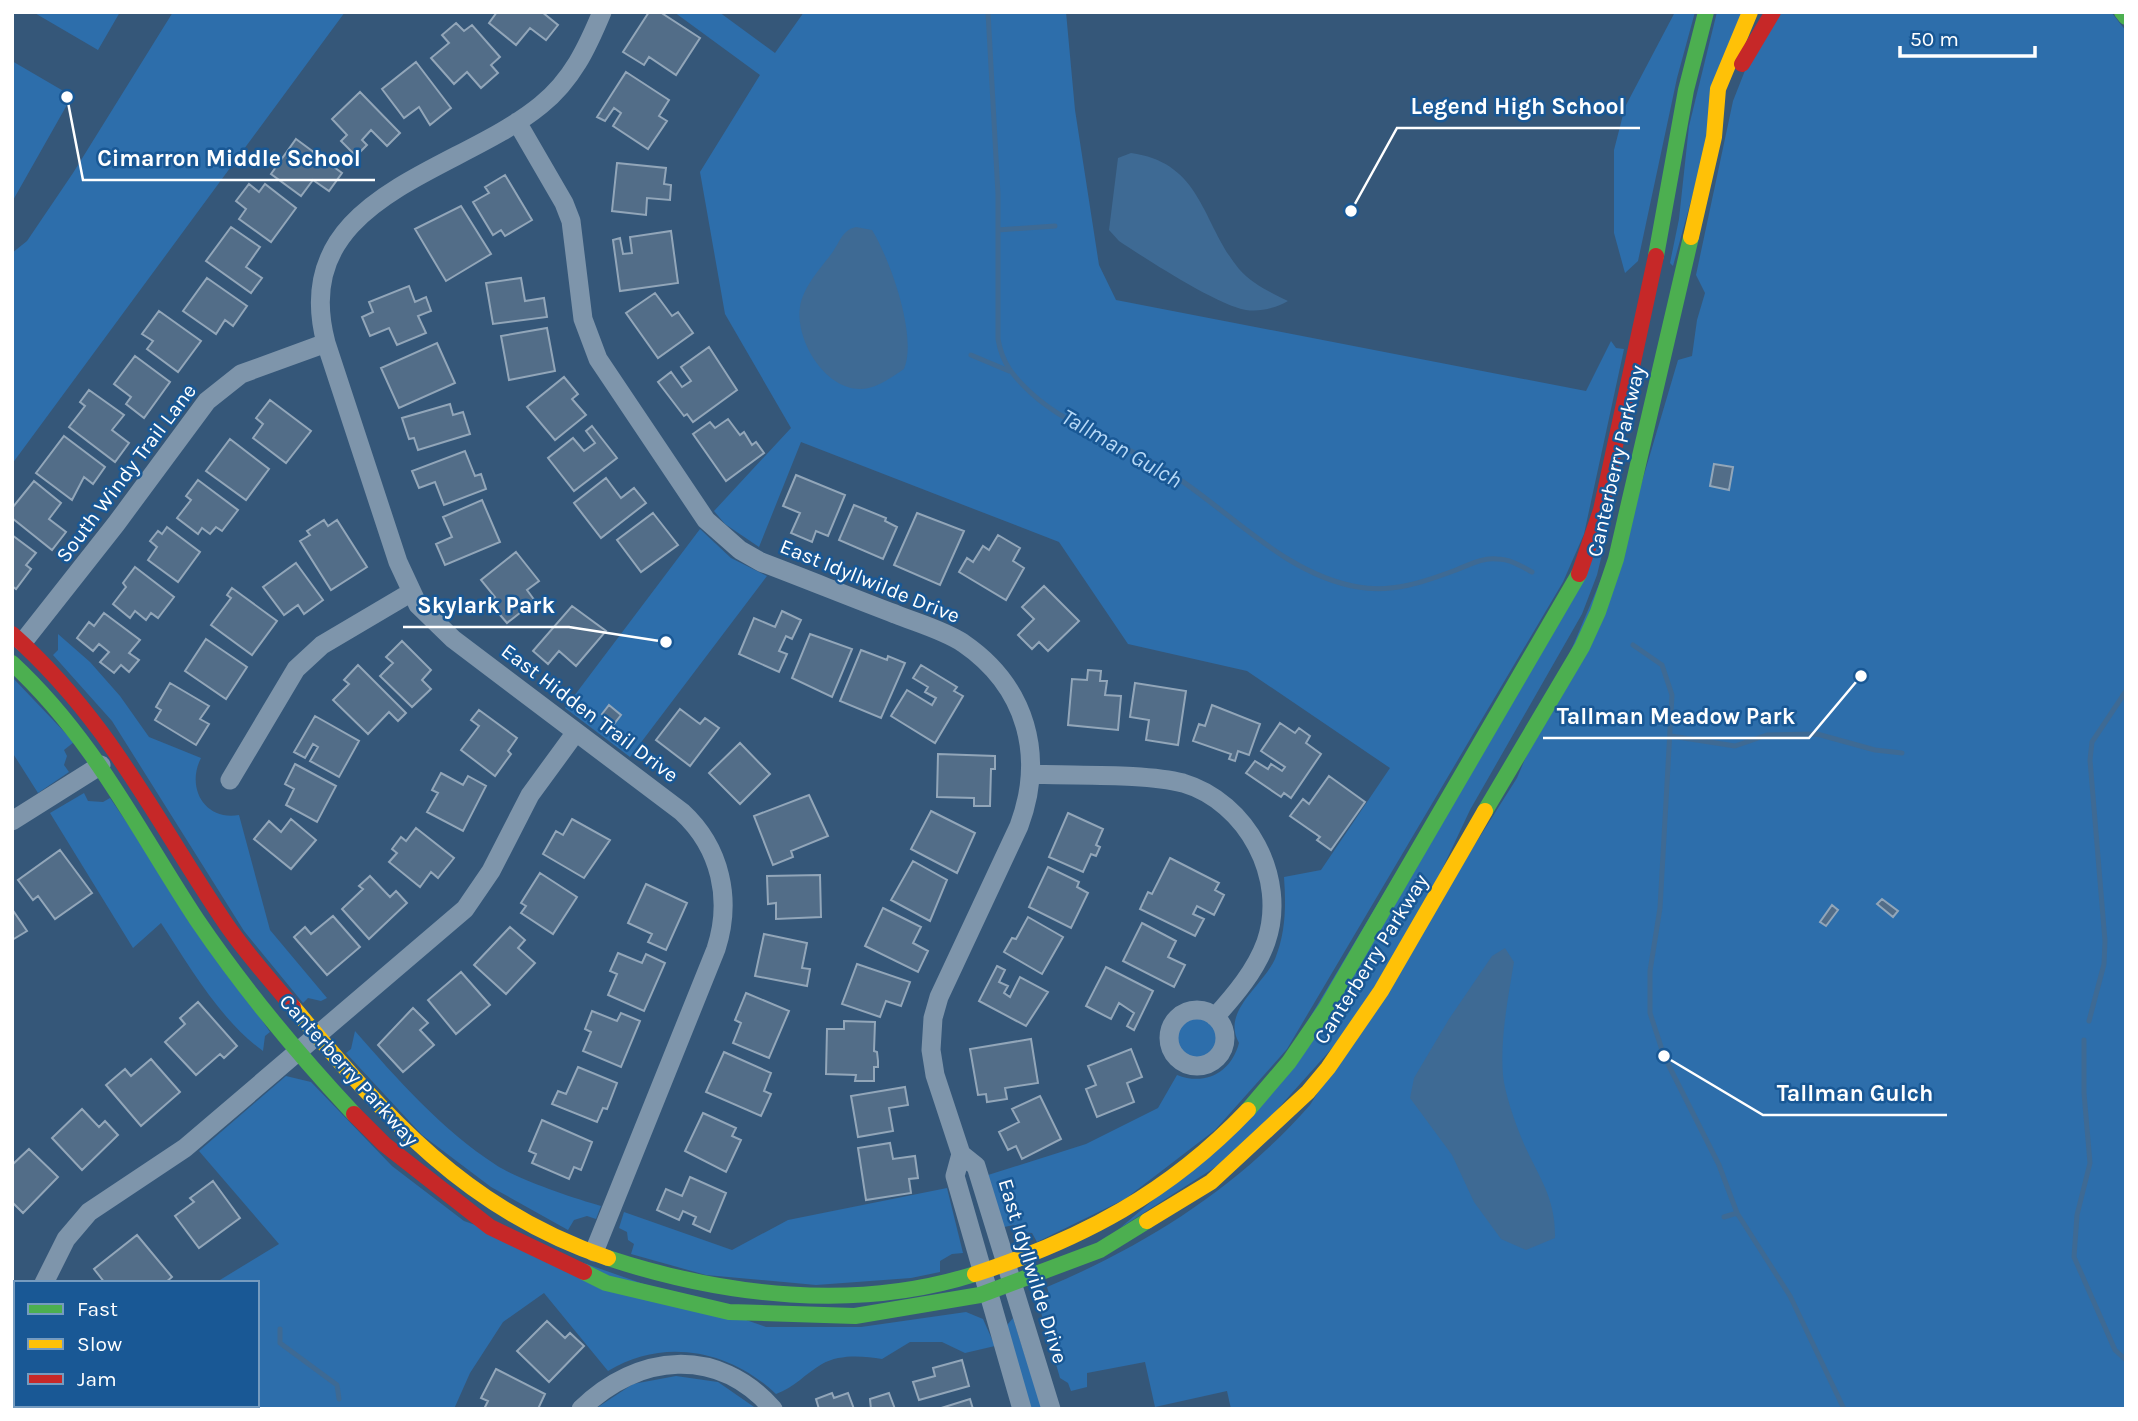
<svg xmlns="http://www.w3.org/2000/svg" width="2138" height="1421" font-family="Karla,sans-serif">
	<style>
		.green { fill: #2d6eab }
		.water { fill: #3e6a94 }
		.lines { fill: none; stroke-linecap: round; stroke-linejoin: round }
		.stream { stroke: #3e6a94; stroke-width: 5 }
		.building { fill: #526d88; stroke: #92a6b9; stroke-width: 2 }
		.street { stroke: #7e95ab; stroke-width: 19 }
		.fast { stroke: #4caf50; stroke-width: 16 }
		.slow { stroke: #ffc107; stroke-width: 16 }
		.jam { stroke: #c62828; stroke-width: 16 }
		.labels { text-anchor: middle; stroke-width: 5; stroke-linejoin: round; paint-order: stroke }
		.street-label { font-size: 21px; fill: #fff; stroke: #195895 }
		.water-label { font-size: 23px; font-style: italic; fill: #b7d9f7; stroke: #195895 }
		.leader { fill: none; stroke: #fff; stroke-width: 2.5 }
		.callout-dot { fill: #fff; stroke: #195895; stroke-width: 2.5 }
		.callout-label { font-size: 23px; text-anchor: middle; font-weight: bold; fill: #fff; stroke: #195895; stroke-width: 5; stroke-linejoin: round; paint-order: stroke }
	</style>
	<rect width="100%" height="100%" fill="#355779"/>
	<!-- green -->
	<path class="green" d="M33,12H120L98,50Z
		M173,12H345L12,464V253L27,241L73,173Z
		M674,12H719L775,53L804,12H1066L1075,110L1099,265L1116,300L1586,391L1611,341L1616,348L1624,349L1584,534L1563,582L1287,1049L1215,1130L1125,1199L1037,1242L1032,1233L1020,1232L1014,1225L1004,1227L988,1175L1086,1144L1158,1108L1177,1075C1205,1086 1231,1073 1239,1043C1221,1011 1262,987 1275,959C1286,932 1286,905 1284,877L1321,870L1390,768L1247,671L1128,644L1059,542L801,442L759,547L725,524L714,511L791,428L725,314L700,172L760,75Z
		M1675,12H1695L1677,78L1638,261L1625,273L1614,233V150L1625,107Z
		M1717,12H1743L1673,266L1670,263L1679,219L1689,126Z
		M1781,12H2111L2126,31V1409H1231L1227,1391L1155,1407L1145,1362L1087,1373V1387L1071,1391L1068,1383L1060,1378L1040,1309L1049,1294L1047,1287C1147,1245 1238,1187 1310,1105L1517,778L1641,485L1678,360L1692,356L1697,320L1705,293L1696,275L1733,101L1746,68Z
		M12,61L72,96L12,202Z
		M1613,509L1597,575L1582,614L1470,810L1428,899L1351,1027L1239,1152L1120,1228L1250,1118Z
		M700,529L731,558L767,576L630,757L565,708Z
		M58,634L90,662L120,696L149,737L201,758C186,787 204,821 239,815L270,930L327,998L321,1001L308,998L303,1003L244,931L112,721L53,655L58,650Z
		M12,677L74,742L64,750L67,756L64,765L69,772L38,793L12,752Z
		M84,793L88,801L103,802L110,798L270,1032L265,1036L263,1051C220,1020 190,967 161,923L133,948L50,813Z
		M1176 1038a21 21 0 1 1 42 0a21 21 0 1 1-42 0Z
		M355,1031C397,1079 441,1129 496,1165C519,1180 573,1198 601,1206L596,1219L587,1216L574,1220L568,1230L491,1187L422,1135L346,1053L351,1049Z
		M286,1076L311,1082L392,1166L464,1221L766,1327H861L966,1312L983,1319L995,1346L965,1353L942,1342H910L882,1359C863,1356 840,1354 822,1364C806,1373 794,1388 776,1394C730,1350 663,1337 608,1371L544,1293L503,1322L470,1373L454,1409H161L162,1405H257V1283H215L279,1244L199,1151Z
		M947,1188L963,1253L952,1254L940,1261V1272L911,1278L816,1285L706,1275L631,1254L634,1244L628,1240L627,1232L619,1228L624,1212L732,1250L788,1220Z
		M1013,1318L1042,1409H1031L1008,1334V1324Z
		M676,1376L718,1382L757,1409H595L633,1384Z"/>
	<!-- water -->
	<path class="water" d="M1131,153C1203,163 1201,223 1239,269C1251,283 1271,293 1288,301C1276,308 1260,312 1246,310C1217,305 1146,259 1119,241L1109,230L1118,158Z
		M856,227L872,230C890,259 918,337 904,369C892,377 876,389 861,389C825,390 795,340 800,307C803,287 820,269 832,253C840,242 842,230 856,227Z
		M1505,948L1514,962C1508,998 1500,1039 1503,1075C1505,1094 1514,1119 1521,1137C1536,1174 1556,1195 1555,1238L1526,1250L1501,1239L1474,1202L1452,1155L1410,1098L1414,1078L1449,1019L1492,956Z"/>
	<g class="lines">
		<!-- stream -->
		<path class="stream" d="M988,12L998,194V339C1002,363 1013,376 1030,392C1066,426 1117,441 1159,466C1224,504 1281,574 1358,587C1393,593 1424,582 1456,570C1469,565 1483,557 1497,559C1510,559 1521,566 1532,572
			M998,230L1055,226
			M971,355L1009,371
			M1633,645L1662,665L1672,695L1660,908L1650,971V1013L1664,1056L1719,1165L1737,1213L1790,1296L1844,1409
			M1671,736L1735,746L1767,735L1817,734L1875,750L1902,753
			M2089,1021L2104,964L2105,941L2090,760L2092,742L2126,691
			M2084,1040V1093L2090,1163L2077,1215L2074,1257L2115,1350L2126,1360
			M1724,1217L1737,1213
			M280,1329V1343L337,1385L339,1399"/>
	</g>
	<!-- building -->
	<path class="building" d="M497,12H542L558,25L546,40L530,28L516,45L489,23Z
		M649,12H660L700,38L676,75L649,57L644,65L623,52Z
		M456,23L464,31L472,25L500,57L491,65L498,73L481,88L467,72L454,84L431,58L449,43L442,35Z
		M416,62L451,108L430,125L419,107L404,118L382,89Z
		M626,72L669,100L659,116L667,121L648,149L613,126L621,113L614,108L605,121L597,117Z
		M360,92L400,133L387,146L371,130L362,140L367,145L356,156L341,141L347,135L332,119Z
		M296,139L342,173L329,191L313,180L301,196L271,174Z
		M617,163L666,168L664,184L671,185L670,200L647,198L646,215L612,211Z
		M505,175L532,220L505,236L501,230L493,235L473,202L489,193L485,187Z
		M249,184L259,192L265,184L296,208L271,242L239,219L246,209L236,201Z
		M461,206L491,254L446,281L415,229Z
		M231,227L260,247L246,267L262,278L251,293L206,261Z
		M671,231L678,283L620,291L613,240L620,238L623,254L632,253L630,237Z
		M207,278L247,306L233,326L225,320L216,334L183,311Z
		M521,278L525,301L544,298L547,317L493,324L486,283Z
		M409,286L415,302L426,297L431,311L418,316L426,333L397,345L389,328L370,336L362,317L373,312L369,302Z
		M655,293L672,316L678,312L693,333L658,358L626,313Z
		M159,311L201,341L178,372L147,349L153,341L142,334Z
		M547,328L555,371L509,380L501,336Z
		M437,343L455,383L399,408L381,368Z
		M709,347L737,390L693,422L687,414L684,416L658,382L671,372L682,387L691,381L681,367Z
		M135,356L170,382L144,418L126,404L131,397L114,384Z
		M564,377L578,394L572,399L586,415L555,440L527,407Z
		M89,390L124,415L112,430L129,443L115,462L69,427L85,406L80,402Z
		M270,400L311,431L286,463L253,438L263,424L256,418Z
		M450,404L453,415L463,412L470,434L418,450L414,438L409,439L402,418Z
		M728,419L740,435L744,432L752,445L756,442L764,453L726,481L693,434L710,422L715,428Z
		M592,426L617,458L574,491L548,458L573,438L584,451L595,443L586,431Z
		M64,436L105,467L93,484L84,477L72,500L36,473Z
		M230,439L269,469L246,500L206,471Z
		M465,451L475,476L481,474L486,489L444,505L435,482L419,488L412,471Z
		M1714,464L1733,467L1729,490L1710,486Z
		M796,475L845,495L828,536L816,531L812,542L791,533L800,513L783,506Z
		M606,478L621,498L634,488L646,503L601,538L574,503Z
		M198,480L238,510L222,531L216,527L210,534L202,528L198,534L177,518L191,500L186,496Z
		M34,481L61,503L49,519L66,532L52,550L12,518V508Z
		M482,500L500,542L445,565L436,544L452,537L443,517Z
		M854,505L886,518L885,521L897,527L883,559L839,540Z
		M653,513L678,545L641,572L617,540Z
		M917,513L964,531L940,585L894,565Z
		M324,520L328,526L337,520L367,567L331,590L300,541L310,535L307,531Z
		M167,527L200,552L178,582L148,560L157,547L150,541L158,531L162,534Z
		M12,535L36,553L26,565L31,569L16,589L12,586Z
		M998,535L1020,548L1013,561L1024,568L1006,600L959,572L967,558L973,562L983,546L989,550Z
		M516,552L539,581L527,590L535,601L507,623L489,602L495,597L481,580Z
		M296,563L323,600L304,614L298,605L284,615L263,587Z
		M135,567L174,597L158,618L151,613L146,620L135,611L130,618L113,604L126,587L123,583Z
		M1044,586L1079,621L1048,651L1039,642L1032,649L1018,635L1034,619L1022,607Z
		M232,588L277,621L252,655L211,625L231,598L227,595Z
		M572,606L606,631L576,666L559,651L548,664L533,651Z
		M782,611L801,620L792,639L786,636L779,651L787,654L779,672L739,654L754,618L775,627Z
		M104,613L140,640L129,653L139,660L129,672L121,665L114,673L100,662L109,652L99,644L93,651L77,638L89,622L94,626Z
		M810,634L852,649L832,697L792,678Z
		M206,639L247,667L226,699L185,671Z
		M402,641L431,670L422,680L431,689L412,707L380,676L393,663L386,657Z
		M861,650L887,660L888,656L905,663L881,718L840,701Z
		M358,665L406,713L398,721L389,712L368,734L333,700L349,684L344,680Z
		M921,665L957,687L954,691L963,696L935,743L891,716L907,690L932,705L936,698L925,692L928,687L913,678Z
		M1088,670L1101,671L1100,681H1107L1105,695L1121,696L1118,730L1068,725L1072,679L1087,680Z
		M170,683L209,706L200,719L209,724L196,745L155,720L161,710L156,707Z
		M1135,683L1186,691L1178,745L1146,740L1149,720L1130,717Z
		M609,705L621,715L614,724L602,714Z
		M1212,705L1260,724L1249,755L1238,751L1235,761L1229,759L1231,754L1193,741L1199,724L1205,726Z
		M680,709L700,724L705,718L719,728L690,766L656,740Z
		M479,710L517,738L508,751L511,754L495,776L461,750L479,726L471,720Z
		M315,716L359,741L339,777L310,761L318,747L313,744L305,758L294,752Z
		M1280,723L1295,733L1299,728L1310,736L1306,743L1321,754L1291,798L1284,793L1281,797L1246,773L1255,761L1268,769L1271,764L1282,771L1285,767L1261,751Z
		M740,743L770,774L740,804L709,773Z
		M938,754L995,756V769H991L990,806H974V798L937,797Z
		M295,764L336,786L317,822L286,805L294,789L285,784Z
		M441,773L463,785L468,776L486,786L463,831L427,812L438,793L432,790Z
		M1329,776L1365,802L1331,850L1317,840L1320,837L1290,816L1303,799L1309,804Z
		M809,795L828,836L791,851L793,857L773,865L754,816Z
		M931,811L975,833L957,873L911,849Z
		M1068,813L1103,829L1096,845L1100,847L1096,856L1091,854L1083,872L1049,857Z
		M291,819L316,840L291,869L254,839L269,821L281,832Z
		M572,819L610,840L584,878L543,854L556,831L563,835Z
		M416,828L454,858L438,878L431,872L420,887L389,862L397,853L392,849L401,837L406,841Z
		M60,850L92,893L55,919L38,896L33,900L18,880Z
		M1170,858L1219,883L1215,890L1224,895L1214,915L1197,906L1193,914L1204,919L1195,936L1140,909L1148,892L1152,894Z
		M913,861L947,880L930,921L891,900Z
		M1048,867L1079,882L1077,887L1088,893L1071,928L1029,907Z
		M540,873L577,897L553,934L521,913L526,906L521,903Z
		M820,875L821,917L776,919V903L768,904L767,876Z
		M370,876L390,897L396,891L407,903L369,939L342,909L363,889L359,886Z
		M646,884L687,903L666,950L648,942L652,934L628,923Z
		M1882,899L1898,911L1893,917L1877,904Z
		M1832,905L1838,910L1826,926L1820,922Z
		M883,908L921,927L913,943L928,951L918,972L865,946Z
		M12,909L27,931L12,940Z
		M333,916L360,947L327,975L294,937L305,927L311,934Z
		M1028,917L1063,937L1042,974L1004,952L1012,938L1016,939Z
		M1142,923L1176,941L1168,957L1185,965L1174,987L1123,961Z
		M510,927L525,940L518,948L535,963L506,994L474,965Z
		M764,934L807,943L802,968L810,969L807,986L755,976Z
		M618,953L642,963L646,954L665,963L644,1011L608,995L617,974L610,971Z
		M857,964L910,982L901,1006L886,1001L880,1017L842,1004Z
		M997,966L1005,970L999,982L1008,986L1004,993L1010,997L1020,977L1048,992L1026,1026L979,1001Z
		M1106,967L1153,991L1134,1030L1127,1026L1134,1013L1119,1003L1111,1019L1086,1006Z
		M461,972L490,1005L456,1034L428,1000Z
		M746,993L789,1011L769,1058L733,1043L741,1023L735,1020Z
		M198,1002L237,1046L224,1058L220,1054L196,1075L165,1042L185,1024L180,1018Z
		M413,1008L428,1023L420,1030L434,1045L403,1072L378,1045Z
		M592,1011L617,1021L621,1013L640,1021L621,1067L583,1051L591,1032L585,1029Z
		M844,1021L875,1022L874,1051L877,1052L878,1061V1067H874V1081H855L856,1075L826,1074L827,1029H844Z
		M1031,1039L1038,1083L1005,1088L1007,1099L987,1102L986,1094L978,1095L970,1049Z
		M1131,1049L1142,1077L1127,1083L1134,1102L1097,1117L1086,1089L1096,1085L1088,1066Z
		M724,1052L771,1073L764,1091L771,1094L761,1116L706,1092Z
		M151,1059L180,1092L141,1126L106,1085L125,1069L131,1076Z
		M578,1067L617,1083L607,1109L603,1108L597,1122L552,1104L558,1091L566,1094Z
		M905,1087L908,1105L889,1108L893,1131L858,1137L851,1096Z
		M1040,1096L1061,1139L1022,1159L1016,1146L1008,1150L999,1132L1019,1122L1012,1109Z
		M82,1109L99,1127L105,1121L118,1135L82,1170L52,1138Z
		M703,1113L736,1128L732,1136L741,1140L726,1172L685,1151Z
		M542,1120L592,1142L581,1170L574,1167L569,1179L532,1163L536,1154L529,1151Z
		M890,1143L893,1159L915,1156L918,1178L909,1179L911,1193L866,1200L858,1148Z
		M29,1149L58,1177L23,1213L12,1202V1165Z
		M690,1177L726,1193L710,1232L693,1224L696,1217L683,1211L679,1220L657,1210L666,1189L682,1196Z
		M213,1181L240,1218L199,1248L175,1216L194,1202L190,1198Z
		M137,1235L172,1277L165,1283H105L94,1269Z
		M547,1321L565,1338L570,1333L584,1346L549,1382L517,1351Z
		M962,1360L969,1386L919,1400L913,1382L935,1376L933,1368Z
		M496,1369L545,1394L538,1409H484L488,1401L481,1398Z
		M832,1393L834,1398L848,1393L854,1409H819L816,1399Z
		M889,1393L895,1409H871L870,1399Z
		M970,1399L973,1409H938Z"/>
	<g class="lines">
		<!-- street -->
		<path class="street" d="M517,122L564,203L571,221L583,319L598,359L706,520L740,550L761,562C806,579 850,597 895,614C917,623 943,630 963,643C1027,687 1045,756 1019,826L939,997L933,1018L931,1050L935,1075L961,1154L955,1176L1022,1409
			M23,642L116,524L207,401L241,374L326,343
			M1033,774C1074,776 1145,773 1183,783C1247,802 1288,878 1266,942C1256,970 1235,995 1215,1017
			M230,780L296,669L322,645L410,593
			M12,821L101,765
			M1169 1038a28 28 0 1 1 56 0a28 28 0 1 1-56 0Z
			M961,1154L976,1166L1051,1409
			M594,1252L716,949C732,900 721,848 682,812L453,639L418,605L398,562L326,343C287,196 457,174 541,105C572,80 587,48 602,12
			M44,1283L66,1239L89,1212L185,1148L465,909L491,871L530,795L576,732
			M12,1325H16
			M31,1409L32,1405
			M581,1409C638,1353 718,1346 773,1409"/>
		<!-- fast -->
		<path class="fast" d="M2122,12L2126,17
			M1656,256L1686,90L1706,12
			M12,663C94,739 137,829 197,920C244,989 297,1053 354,1114
			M1485,811L1582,647L1598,612L1616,559L1691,237
			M1248,1110L1289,1062L1326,1008L1579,574
			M608,1258C724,1296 856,1312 975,1274
			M584,1272L606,1283L729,1312L855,1316L980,1295L1100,1250L1147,1221"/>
		<!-- slow -->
		<path class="slow" d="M1691,237L1714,137L1718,89L1750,12
			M293,1007C385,1116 467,1211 608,1258
			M1147,1221L1211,1182L1308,1092L1328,1068L1381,991L1485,811
			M975,1274C1082,1239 1169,1193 1248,1110"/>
		<!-- jam -->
		<path class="jam" d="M1742,64L1773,12
			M1579,574L1601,510L1656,256
			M12,634C110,721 154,818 226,924C246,953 270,980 293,1007
			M354,1114L384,1144L490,1227L584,1272"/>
	</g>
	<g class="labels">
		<!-- street labels -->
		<g class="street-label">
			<text transform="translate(1616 461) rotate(-77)" y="7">Canterberry Parkway</text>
			<text transform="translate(126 473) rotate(-53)" y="7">South Windy Trail Lane</text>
			<text transform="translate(870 581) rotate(22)" y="7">East Idyllwilde Drive</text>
			<text transform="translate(590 713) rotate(37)" y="7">East Hidden Trail Drive</text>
			<text transform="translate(1371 959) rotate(-58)" y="7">Canterberry Parkway</text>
			<text transform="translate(349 1070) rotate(48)" y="7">Canterberry Parkway</text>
			<text transform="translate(1033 1271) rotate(73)" y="7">East Idyllwilde Drive</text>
		</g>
		<!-- water labels -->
		<g class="water-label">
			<text transform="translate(1122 448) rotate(30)" y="8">Tallman Gulch</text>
		</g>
	</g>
	<!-- callouts -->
	<path class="leader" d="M1351 211L1397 128H1640M67 97L83 180H375M666 642L569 627H403M1861 676L1809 738H1543M1664 1056L1763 1115H1947"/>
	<g class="callout-dot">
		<circle cx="1351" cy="211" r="7"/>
		<circle cx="67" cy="97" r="7"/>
		<circle cx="666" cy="642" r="7"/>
		<circle cx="1861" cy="676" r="7"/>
		<circle cx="1664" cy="1056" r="7"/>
	</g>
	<g class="callout-label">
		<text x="1518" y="114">Legend High School</text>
		<text x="229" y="166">Cimarron Middle School</text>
		<text x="486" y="613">Skylark Park</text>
		<text x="1676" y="724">Tallman Meadow Park</text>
		<text x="1855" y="1101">Tallman Gulch</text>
	</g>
	<!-- border -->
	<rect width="2138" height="1421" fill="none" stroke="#ffffff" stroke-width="28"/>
	<!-- legend -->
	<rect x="14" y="1281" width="245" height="126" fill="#195895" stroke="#759bbf" stroke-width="2"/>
	<rect x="28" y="1304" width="35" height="10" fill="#4caf50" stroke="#759bbf" stroke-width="2"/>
	<text x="77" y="1316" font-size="21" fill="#ffffff">Fast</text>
	<rect x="28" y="1339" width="35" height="10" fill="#ffc107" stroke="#759bbf" stroke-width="2"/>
	<text x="77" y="1351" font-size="21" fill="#ffffff">Slow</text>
	<rect x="28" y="1374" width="35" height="10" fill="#c62828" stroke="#759bbf" stroke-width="2"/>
	<text x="77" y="1386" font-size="21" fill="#ffffff">Jam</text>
	<!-- scale -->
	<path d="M1900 46v10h135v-10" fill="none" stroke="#ffffff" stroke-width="3.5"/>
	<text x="1910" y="46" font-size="21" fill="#ffffff" stroke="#195895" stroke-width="5" paint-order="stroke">50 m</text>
</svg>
